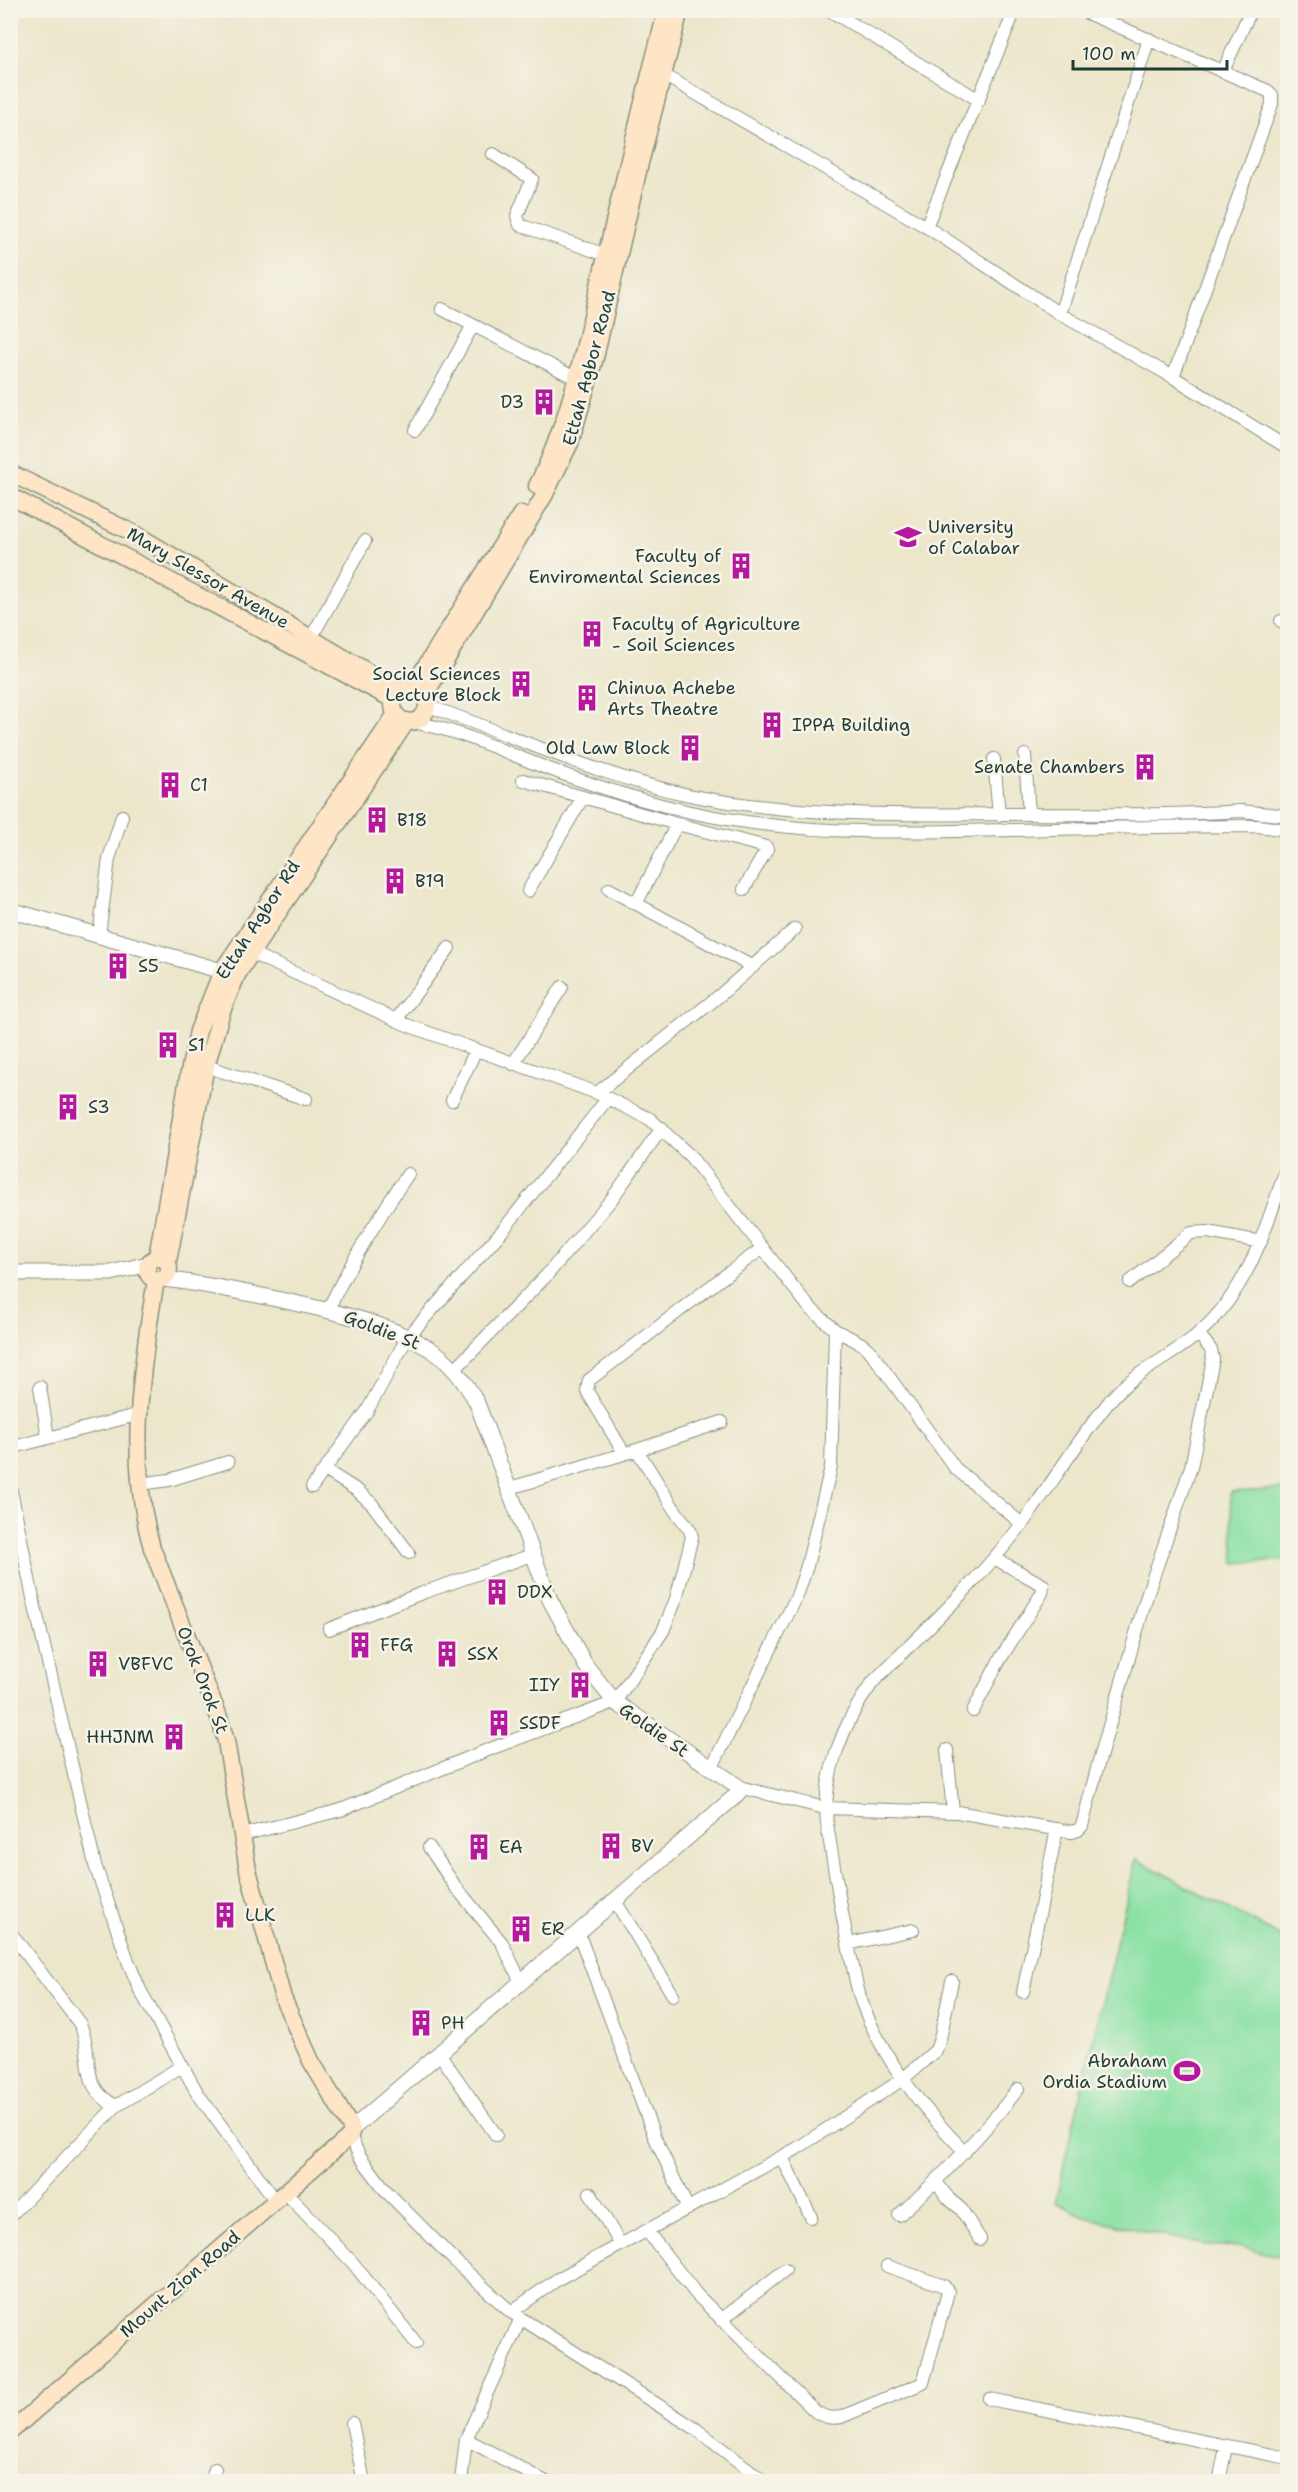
<svg xmlns="http://www.w3.org/2000/svg" width="1298" height="2492" font-family="'Shantell Sans',sans-serif">
	<style>
		.green { fill: #8ae1a4; stroke: #548f6c; stroke-width: 1.5 }
		.lines { fill: none; stroke-linecap: round; stroke-linejoin: round }
		.minor-casing { stroke: #869280; stroke-width: 14 }
		.tertiary-casing { stroke: #869280; stroke-width: 17 }
		.secondary-casing { stroke: #869280; stroke-width: 19 }
		.minor { stroke: #fff; stroke-width: 12 }
		.tertiary { stroke: #fff; stroke-width: 15 }
		.secondary { stroke: #fde5c5; stroke-width: 16 }
		.labels { text-anchor: middle; stroke-width: 5; stroke-linejoin: round; paint-order: stroke }
		.street-label { font-size: 18px; fill: #1f3d34; stroke: #f7f3e8 }
		.poi-label { font-size: 18px; fill: #1f3d34; stroke: #f7f3e8; text-anchor: start }
	</style>
	<rect width="100%" height="100%" fill="#f7f3e8"/>
	<filter id="ink" filterUnits="userSpaceOnUse"><feTurbulence type="fractalNoise" baseFrequency=".0167" numOctaves="2"/><feDisplacementMap in="SourceGraphic" scale="12" xChannelSelector="R" yChannelSelector="G"/><feConvolveMatrix kernelMatrix="1 2 1 2 8 2 1 2 1" color-interpolation-filters="sRGB"/></filter>
	<filter id="wash" filterUnits="userSpaceOnUse"><feTurbulence type="fractalNoise" baseFrequency=".008" numOctaves="4" result="noise"/><feDisplacementMap in="SourceGraphic" scale="24" xChannelSelector="R" yChannelSelector="G"/><feGaussianBlur stdDeviation="1.35" result="paint"/><feColorMatrix in="noise" values="0 0 0 0 0 0 0 0 0 0 0 0 0 0 0 0 0 1.4 0 .05"/><feComposite in="paint" operator="in"/></filter>
	<g filter="url(#wash)">
		<rect width="100%" height="100%" fill="#ece6cb"/>
		<!-- green -->
		<path class="green" d="M1287,1489V1560L1235,1563L1230,1492Z
			M1136,1859L1287,1940V2258L1242,2247L1204,2245L1089,2218L1055,2202Z"/>
	</g>
	<g filter="url(#ink)">
		<g class="lines">
			<!-- minor casing -->
			<g class="minor-casing">
				<path id="minor" d="M829,10L979,100
					M1080,10L1268,91L1272,95V104L1173,377
					M1223,71L1251,10
					M662,74L930,229L1060,314L1173,377L1288,448
					M493,154L532,179L517,216L520,225L606,255
					M926,227L1015,10
					M442,309L577,379
					M1060,314L1149,39
					M415,430L473,325
					M1281,621L1288,624
					M311,638L365,541
					M428,706C515,736 598,776 689,795C796,817 905,815 1014,814C1090,814 1166,816 1241,811L1288,816
					M413,722C458,730 498,749 541,766C602,789 667,810 733,820C826,835 919,832 1013,830C1095,828 1176,826 1258,826L1288,830
					M1025,755L1029,814
					M994,759L999,815
					M523,780L677,824L766,847L767,849L744,889
					M609,889L753,967
					M528,891L583,797
					M636,904L677,824
					M99,935L109,859L122,816
					M251,953L407,1025L597,1093L650,1119L690,1156L809,1307L835,1330L862,1344L871,1352L955,1468L1022,1524
					M396,1020L449,948
					M513,1064L562,987
					M206,1066L306,1099
					M597,1093L719,996L795,929
					M452,1100L476,1050
					M1130,1282L1191,1233L1208,1232L1261,1242
					M328,1310C351,1261 378,1218 408,1174
					M454,1370L546,1276L611,1200L662,1128
					M40,1387L48,1438
					M10,1448L140,1414
					M624,1453L587,1391L589,1380C648,1337 703,1290 763,1248
					M325,1470L358,1491L372,1504L409,1553
					M140,1484L169,1480L228,1462
					M10,1486L33,1598L95,1865L128,1961L140,1990L198,2094L276,2201
					M312,1487L367,1411L407,1338L503,1230L608,1098
					M510,1488L637,1450L722,1422
					M329,1629L425,1592L532,1555
					M973,1711L999,1661L1042,1593L1043,1585L994,1558
					M947,1750L953,1812
					M711,1769L797,1596L807,1566L831,1467L835,1330
					M739,1787L825,1808L957,1812L1072,1832L1078,1830L1082,1826L1099,1761L1148,1592L1191,1467L1213,1359L1211,1350L1199,1334
					M242,1835L341,1810L490,1749L615,1702L663,1631L676,1599L692,1537L690,1530L674,1509L637,1450
					M429,1847L455,1886L502,1943L521,1982
					M615,1901L673,1995
					M10,1932L80,2024C95,2058 78,2087 116,2106
					M578,1932L655,2138L688,2209
					M848,1944L913,1930
					M1023,1992L1057,1829
					M439,2053L496,2135
					M350,2136L359,2155L386,2191L457,2263L511,2312L696,2429L765,2482
					M965,2152C923,2109 883,2060 862,2003C856,1987 854,1970 850,1954C841,1911 834,1867 827,1824C822,1775 844,1721 873,1682C924,1631 978,1582 1022,1524C1052,1484 1077,1441 1109,1402C1132,1372 1171,1358 1199,1333C1250,1289 1267,1224 1288,1163
					M782,2157L811,2217
					M936,2182L949,2199L961,2209L980,2239
					M285,2192L353,2263L416,2343
					M590,2193L621,2245
					M899,2215C943,2176 982,2135 1018,2089
					M10,2216L116,2106L182,2066
					M647,2231L697,2295L816,2412C825,2417 830,2419 841,2417L923,2383L948,2292L944,2286L887,2266
					M511,2312L558,2279L796,2149L903,2079L936,2050L940,2039L952,1981
					M721,2320L785,2270
					M989,2399L1288,2458
					M352,2423L364,2482
					M466,2439L546,2482
					M211,2482L215,2469
					M461,2482L466,2439L521,2318
					M1219,2482L1226,2447"/>
			</g>
			<!-- tertiary casing -->
			<g class="tertiary-casing">
				<path id="tertiary" d="M10,910L232,974
					M10,1273H111L148,1264
					M163,1279C200,1283 236,1291 272,1298C326,1310 381,1320 430,1349C450,1361 466,1383 477,1403L550,1600L586,1666L615,1702L739,1787V1792L733,1798L352,2129"/>
			</g>
			<!-- secondary casing -->
			<g class="secondary-casing">
				<path id="secondary" d="M10,473L135,534L400,691
					M537,486C569,422 584,351 600,281C622,191 642,100 667,10
					M10,496L394,700
					M412,688L521,514
					M393 705a17 17 0 1 1 34 0a17 17 0 1 1-34 0Z
					M425,695L544,496L570,443L595,358L640,163L680,10
					M157,1257L189,1072L198,1031L222,971L396,714
					M147 1269a11 11 0 1 1 22 0a11 11 0 1 1-22 0Z
					M168,1261L206,1066L222,1011L237,975L251,953L407,721
					M10,2432L350,2136L352,2129L311,2061L283,1998L248,1870L226,1741L219,1717L152,1548C127,1462 141,1367 156,1280"/>
			</g>
			<!-- minor -->
			<use href="#minor" class="minor"/>
			<!-- tertiary -->
			<use href="#tertiary" class="tertiary"/>
			<!-- secondary -->
			<use href="#secondary" class="secondary"/>
		</g>
	</g>
	<!-- icons -->
	<defs>
		<g id="building-bare" transform="scale(2.07)"><path d="M-4-6H4V6H1V3H-1V6H-4ZM-2.5-4.3h1.7v1.8h-1.7ZM.8-4.3h1.7v1.8H.8ZM-2.5-1h1.7V.8h-1.7ZM.8-1h1.7V.8H.8Z" fill="#b5179e" stroke="#f7f3e8" stroke-width="2.5" paint-order="stroke"/></g>
		<g id="university-bare" transform="scale(2.07)"><path d="M0-5L7-2L0 1L-7-2ZM-4 1L0 2.5L4 1V4Q0 6-4 4Z" fill="#b5179e" stroke="#f7f3e8" stroke-width="2.5" paint-order="stroke"/></g>
		<g id="stadium-bare" transform="scale(2.07)"><path d="M0-5a6.5 5 0 1 0 0 10a6.5 5 0 1 0 0-10ZM-3.5-1.8h7v3.6h-7Z" fill="#b5179e" stroke="#f7f3e8" stroke-width="2.5" paint-order="stroke"/></g>
	</defs>
	<g fill-rule="evenodd">
		<use href="#building-bare" x="544" y="402"/>
		<use href="#university-bare" x="908" y="537"/>
		<use href="#building-bare" x="741" y="566"/>
		<use href="#building-bare" x="592" y="634"/>
		<use href="#building-bare" x="521" y="684"/>
		<use href="#building-bare" x="587" y="698"/>
		<use href="#building-bare" x="772" y="725"/>
		<use href="#building-bare" x="690" y="748"/>
		<use href="#building-bare" x="1145" y="767"/>
		<use href="#building-bare" x="170" y="785"/>
		<use href="#building-bare" x="377" y="820"/>
		<use href="#building-bare" x="395" y="881"/>
		<use href="#building-bare" x="118" y="966"/>
		<use href="#building-bare" x="168" y="1045"/>
		<use href="#building-bare" x="68" y="1107"/>
		<use href="#building-bare" x="497" y="1592"/>
		<use href="#building-bare" x="360" y="1645"/>
		<use href="#building-bare" x="447" y="1654"/>
		<use href="#building-bare" x="98" y="1664"/>
		<use href="#building-bare" x="580" y="1685"/>
		<use href="#building-bare" x="499" y="1723"/>
		<use href="#building-bare" x="174" y="1737"/>
		<use href="#building-bare" x="611" y="1846"/>
		<use href="#building-bare" x="479" y="1847"/>
		<use href="#building-bare" x="225" y="1915"/>
		<use href="#building-bare" x="521" y="1929"/>
		<use href="#building-bare" x="421" y="2023"/>
		<use href="#stadium-bare" x="1187" y="2071"/>
	</g>
	<g class="labels">
		<!-- street labels -->
		<g class="street-label">
			<text transform="translate(589 368) rotate(-75)" y="6">Ettah Agbor Road</text>
			<text transform="translate(208 578) rotate(30)" y="6">Mary Slessor Avenue</text>
			<text transform="translate(258 920) rotate(-57)" y="6">Ettah Agbor Rd</text>
			<text transform="translate(382 1330) rotate(21)" y="6">Goldie St</text>
			<text transform="translate(203 1680) rotate(69)" y="6">Orok Orok St</text>
			<text transform="translate(654 1730) rotate(35)" y="6">Goldie St</text>
			<text transform="translate(180 2284) rotate(-41)" y="6">Mount Zion Road</text>
		</g>
		<!-- poi labels -->
		<g class="poi-label">
			<text x="524" y="408" text-anchor="end">D3</text>
			<text x="928" y="533">University<tspan x="928" dy="21">of Calabar</tspan></text>
			<text x="721" y="562" text-anchor="end">Faculty of<tspan x="721" dy="21">Enviromental Sciences</tspan></text>
			<text x="612" y="630">Faculty of Agriculture<tspan x="612" dy="21">- Soil Sciences</tspan></text>
			<text x="501" y="680" text-anchor="end">Social Sciences<tspan x="501" dy="21">Lecture Block</tspan></text>
			<text x="607" y="694">Chinua Achebe<tspan x="607" dy="21">Arts Theatre</tspan></text>
			<text x="792" y="731">IPPA Building</text>
			<text x="670" y="754" text-anchor="end">Old Law Block</text>
			<text x="1125" y="773" text-anchor="end">Senate Chambers</text>
			<text x="190" y="791">C1</text>
			<text x="397" y="826">B18</text>
			<text x="415" y="887">B19</text>
			<text x="138" y="972">S5</text>
			<text x="188" y="1051">S1</text>
			<text x="88" y="1113">S3</text>
			<text x="517" y="1598">DDX</text>
			<text x="380" y="1651">FFG</text>
			<text x="467" y="1660">SSX</text>
			<text x="118" y="1670">VBFVC</text>
			<text x="560" y="1691" text-anchor="end">IIY</text>
			<text x="519" y="1729">SSDF</text>
			<text x="154" y="1743" text-anchor="end">HHJNM</text>
			<text x="631" y="1852">BV</text>
			<text x="499" y="1853">EA</text>
			<text x="245" y="1921">LLK</text>
			<text x="541" y="1935">ER</text>
			<text x="441" y="2029">PH</text>
			<text x="1167" y="2067" text-anchor="end">Abraham<tspan x="1167" dy="21">Ordia Stadium</tspan></text>
		</g>
	</g>
	<!-- margin -->
	<rect width="1298" height="2492" fill="none" stroke="#f7f3e8" stroke-width="36"/>
	<!-- scale -->
	<path d="M1073 60v9h154v-9" fill="none" stroke="#1f3d34" stroke-width="3"/>
	<text x="1082" y="60" font-size="18" fill="#1f3d34" stroke="#f7f3e8" stroke-width="4.5" paint-order="stroke">100 m</text>
</svg>
